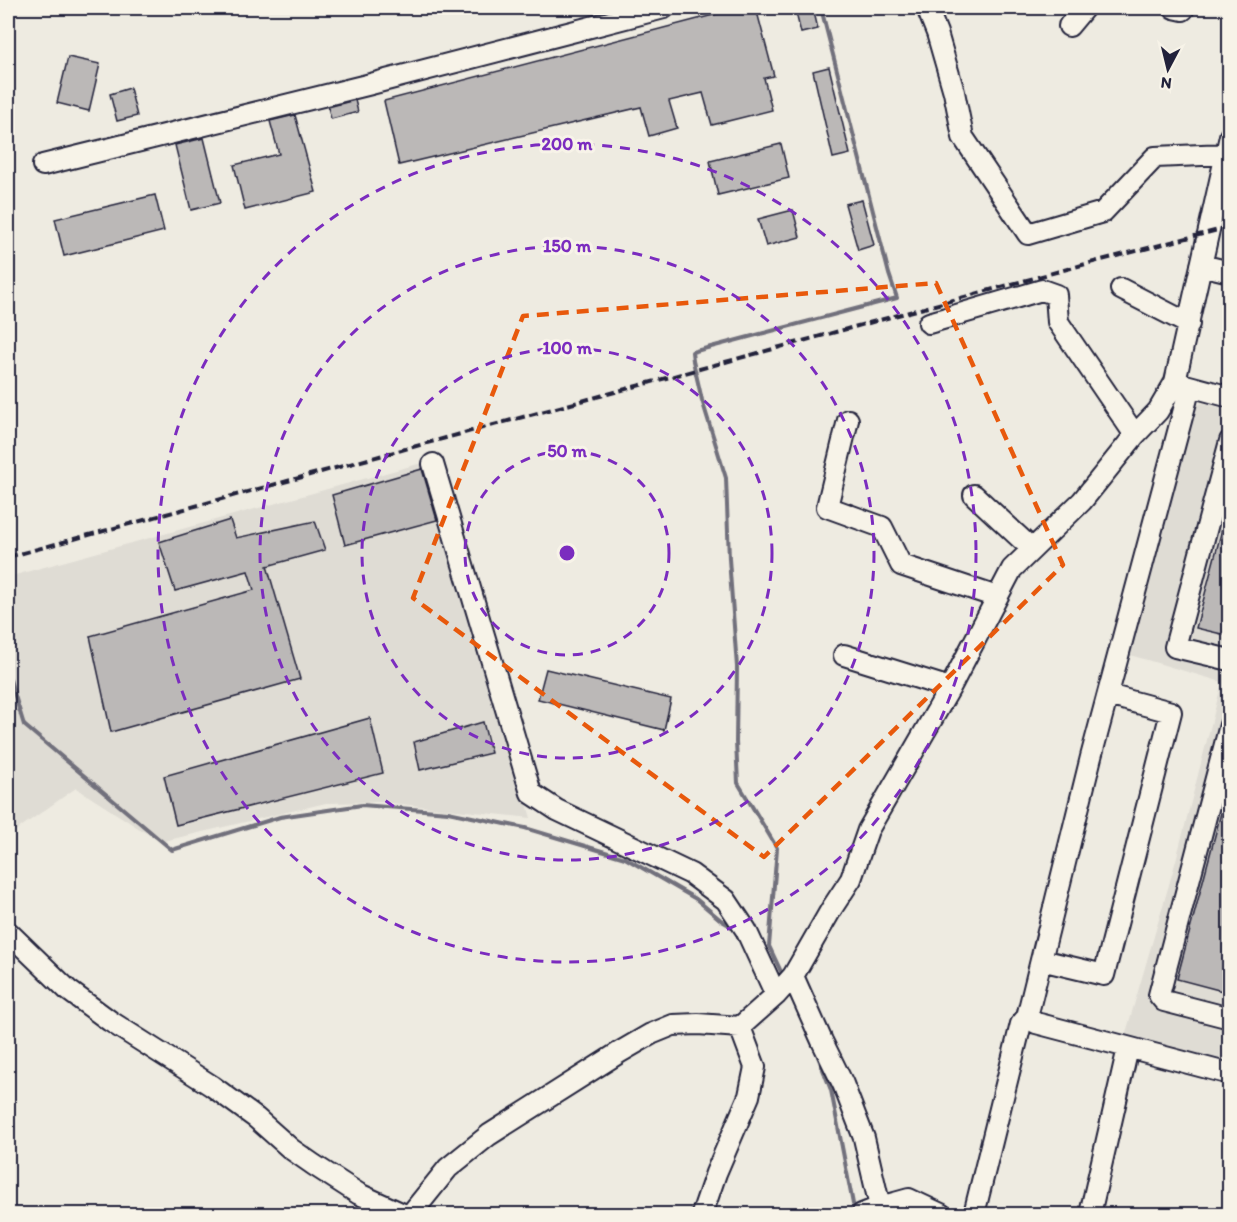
<svg xmlns="http://www.w3.org/2000/svg" width="1237" height="1222" font-family="Itim,sans-serif">
	<style>
		.built { fill: #dfdcd4 }
		.lines { fill: none; stroke-linecap: round; stroke-linejoin: round }
		.stream { stroke: #716f7b; stroke-width: 4 }
		.building { fill: #bbb8b7; stroke: #22223b; stroke-width: 1.5 }
		.minor-casing { stroke: #22223b; stroke-width: 24 }
		.minor { stroke: #f7f3e8; stroke-width: 20 }
		.rail { stroke: #22223b; stroke-width: 4; stroke-dasharray: 9 4.5; stroke-linecap: butt }
		.marked { fill: none; stroke: #e8590c; stroke-width: 4.5; stroke-dasharray: 12 8; stroke-linejoin: round }
		.ring { fill: none; stroke: #7b2cbf; stroke-width: 3; stroke-dasharray: 10 8 }
		.centre { fill: #7b2cbf; stroke: #f7f3e8; stroke-width: 3 }
		.ring-label { font-size: 18px; text-anchor: middle; font-weight: bold; fill: #7b2cbf; stroke: #f7f3e8; stroke-width: 6; stroke-linejoin: round; paint-order: stroke }
	</style>
	<rect width="100%" height="100%" fill="#eeebe1"/>
	<filter id="ink" filterUnits="userSpaceOnUse"><feTurbulence type="fractalNoise" baseFrequency=".0167" numOctaves="2"/><feDisplacementMap in="SourceGraphic" scale="12" xChannelSelector="R" yChannelSelector="G"/><feConvolveMatrix kernelMatrix="1 2 1 2 8 2 1 2 1" color-interpolation-filters="sRGB"/></filter>
	<g filter="url(#ink)">
		<!-- built -->
		<path class="built" d="M1202,403L1230,410L1229,1070L1123,1043L1175,864L1222,682L1130,655L1196,405Z
			M429,461L531,818L381,802L326,803L160,842L76,788L8,836V577Z"/>
		<g class="lines">
			<!-- stream -->
			<path class="stream" d="M8,673L24,725L172,850L280,817L362,805L448,812L525,828L625,858L696,899L722,921L736,929
				M784,978L769,946L777,848L738,783L736,742L737,667L729,559L726,478L702,400L693,361L692,352L897,298L889,274L821,8
				M814,1046L831,1090L853,1204"/>
		</g>
		<!-- building -->
		<path class="building" d="M740,8H756L774,76L764,78L772,110L712,125L703,93L669,101L677,128L649,136L641,107L399,165L384,101Z
			M801,8H813L818,29L801,33L795,9Z
			M68,57L100,64L89,111L57,103Z
			M829,67L850,154L833,158L813,71Z
			M130,88L137,116L117,121L110,94Z
			M355,100L358,112L331,119L328,107Z
			M295,115L316,192L245,210L234,165L279,154L270,121Z
			M204,138L220,203L191,210L175,145Z
			M781,144L789,178L718,195L710,161Z
			M155,195L164,231L64,256L55,219Z
			M862,200L874,245L858,250L845,204Z
			M793,210L800,237L766,246L758,219Z
			M422,469L437,520L345,545L332,495Z
			M1226,514H1230V636L1196,628Z
			M230,520L236,538L315,521L325,550L267,566L300,679L111,732L90,636L254,590L248,571L175,591L159,542Z
			M546,669L671,699L664,730L538,699Z
			M370,718L383,773L176,825L164,776Z
			M483,722L491,753L420,770L414,742Z
			M1226,794H1230V993L1177,979Z"/>
		<g class="lines">
			<!-- minor casing -->
			<g class="minor-casing">
				<path id="minor" d="M927,8L937,33L954,92L963,137L1028,234L1103,212L1155,157L1225,154
					M1174,8L1183,10L1184,8
					M1069,26L1084,8
					M43,165L367,85L664,8
					M1201,265L1230,272
					M1121,289L1189,324
					M929,323L1042,290L1056,295L1058,322L1135,435
					M1178,383L1230,397
					M848,420L827,507L882,527L901,565L997,597
					M1230,441L1175,647L1230,660
					M433,464L531,793L557,810L691,874L726,900L746,930L776,995
					M974,495L1032,549
					M844,655L950,688
					M1230,725L1159,995L1164,1001L1230,1018
					M8,932L68,990L110,1021L212,1086L256,1118L291,1149L314,1165L359,1194L403,1214
					M1041,960L1104,975L1171,712L1108,695
					M793,976L822,1041L843,1084L864,1138L880,1207
					M1027,1017L1036,1023L1230,1074
					M411,1214L448,1168L489,1135L620,1052L651,1034L673,1025L698,1024L740,1027L776,995L793,976L832,908L851,879L868,830L950,688L1012,569L1082,501L1135,435L1158,411L1175,382L1230,136
					M702,1214L716,1173L749,1096L755,1067L740,1027
					M862,1214L880,1207L909,1199L941,1214
					M974,1214L1021,1024L1027,1017L1091,757L1190,387
					M1090,1214L1128,1048"/>
			</g>
			<!-- minor -->
			<use href="#minor" class="minor"/>
			<!-- rail -->
			<path class="rail" d="M8,557L1082,265L1230,227"/>
		</g>
	</g>
	<!-- marked area -->
	<path class="marked" d="M936,283L1063,565L764,857L413,598L523,316Z"/>
	<!-- distance rings -->
	<g class="ring">
		<circle cx="567" cy="553" r="102"/>
		<circle cx="567" cy="553" r="205"/>
		<circle cx="567" cy="553" r="307"/>
		<circle cx="567" cy="553" r="409"/>
	</g>
	<circle cx="567" cy="553" r="9" class="centre"/>
	<g class="ring-label">
		<text x="567" y="150">200 m</text>
		<text x="567" y="252">150 m</text>
		<text x="567" y="354">100 m</text>
		<text x="567" y="457">50 m</text>
	</g>
	<!-- margin -->
	<rect width="1237" height="1222" fill="none" stroke="#f7f3e8" stroke-width="30"/>
	<rect x="15" y="15" width="1207" height="1192" fill="none" stroke="#22223b" stroke-width="2" filter="url(#ink)"/>
	<!-- north arrow -->
	<g transform="translate(1168 69) rotate(187)" stroke="#f7f3e8" stroke-width="4.5" paint-order="stroke">
	<path d="M0-4.5L10 22L0 15L-10 22Z" fill="#22223b"/>
	<text y="-9" font-size="16" font-weight="bold" text-anchor="middle" fill="#22223b">N</text>
	</g>
</svg>
